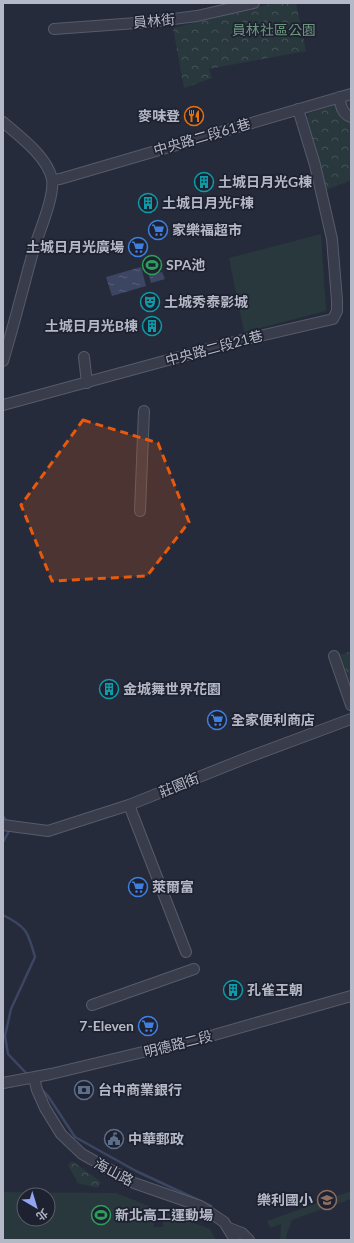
<svg xmlns="http://www.w3.org/2000/svg" width="354" height="1243" font-family="Lato,'Noto Sans TC',sans-serif">
	<style>
		.grass { fill: #28383d; fill-rule: evenodd }
		.park { fill: url(#park-crowns) }
		.water { fill: url(#water-ripples) }
		.lines { fill: none; stroke-linecap: round; stroke-linejoin: round }
		.stream { stroke: #3c4663; stroke-width: 2.5 }
		.minor-casing { stroke: #575b69; stroke-width: 12 }
		.minor { stroke: #393d4b; stroke-width: 10 }
		.marked { fill: #e8590c; fill-opacity: 0.2; stroke: #e8590c; stroke-width: 3; stroke-dasharray: 8 5; stroke-linejoin: round }
		.labels { text-anchor: middle; stroke-width: 3.5; stroke-linejoin: round; paint-order: stroke }
		.street-label { font-size: 14px; fill: #b5b8c7; stroke: #1e2230 }
		.park-label { font-size: 14px; fill: #6d967e; stroke: #1e2230 }
		.poi-label { font-size: 14px; font-weight: bold; fill: #b5b8c7; stroke: #1e2230; text-anchor: start }
	</style>
	<defs>
		<pattern id="park-crowns" width="20" height="18" patternUnits="userSpaceOnUse"><rect width="20" height="18" fill="#28383d"/><path d="M2 6a3 3 0 1 1 6 0M12 15a3 3 0 1 1 6 0" fill="none" stroke="#455358"/></pattern>
		<pattern id="water-ripples" width="26" height="14" patternUnits="userSpaceOnUse"><rect width="26" height="14" fill="#3c4663"/><path d="M2 4q2-2 4 0t4 0M15 11q2-2 4 0t4 0" fill="none" stroke="#565f78"/></pattern>
	</defs>
	<rect width="100%" height="100%" fill="#252b3b"/>
	<!-- grass -->
	<path class="grass" d="M321,234L326,311L244,332L229,258Z
		M351,1191V1199L292,1220L286,1236V1240H280L281,1224L270,1228L267,1221Z
		M3,1192L116,1193L154,1208V1227H163V1211L210,1229L216,1240H3ZM24,1195H48V1219H24Z"/>
	<!-- park -->
	<path class="park" d="M274,3H296L306,51L209,69L212,78L184,88L173,28Z
		M351,100V180L326,190L305,121L309,113Z
		M351,651V684L340,655Z
		M72,1161L101,1182L98,1188L78,1183L68,1165Z"/>
	<!-- water -->
	<path class="water" d="M157,257L160,270L148,273L144,261Z
		M141,267L146,286L112,296L106,277Z
		M162,272L165,279L151,283L149,275Z"/>
	<g class="lines">
		<!-- stream -->
		<path class="stream" d="M3,816L7,822
			M3,842L8,833L9,828
			M3,915C27,927 28,932 35,957L11,1009L5,1036L8,1054L28,1075
			M41,1089L48,1096L75,1137L136,1171L211,1206"/>
		<!-- minor casing -->
		<g class="minor-casing">
			<path id="minor" d="M54,29L150,22L197,16L254,3
				M339,97C341,106 342,114 351,117
				M3,122C19,136 47,156 52,179C55,197 38,234 33,252C23,288 14,325 3,361
				M52,180L60,179L351,94
				M84,357L87,383
				M3,405L234,342L333,319L337,311V300L332,239L315,165L298,109
				M140,511L144,411
				M334,656L351,705
				M129,805L186,952
				M3,825L48,831L129,805L249,757L351,719
				M92,1005L194,969
				M34,1078L37,1090L45,1108L61,1134L82,1154L134,1183L200,1206L224,1222L235,1240
				M3,1083L51,1074L214,1035L351,996
				M229,1228L242,1233L249,1240"/>
		</g>
		<!-- minor -->
		<use href="#minor" class="minor"/>
	</g>
	<!-- marked area -->
	<path class="marked" d="M83,420L158,443L189,522L147,576L52,581L21,505Z"/>
	<!-- icons -->
	<defs>
		<g id="restaurant-ring" transform="scale(1)"><circle r="9.5" fill="#1e2230" stroke="#e8710a" stroke-width="1.5"/><path d="M-5-6h1v4h1v-4h1v4h1v-4h1v5L-1.5 .5V6h-2V.5L-5-1ZM5-6V6H3V1.5H1.5Q1.5-4 5-6Z" fill="#e8710a"/></g>
		<g id="building-ring" transform="scale(1)"><circle r="9.5" fill="#1e2230" stroke="#0f9aa8" stroke-width="1.5"/><path d="M-4-6H4V6H1V3H-1V6H-4ZM-2.5-4.3h1.7v1.8h-1.7ZM.8-4.3h1.7v1.8H.8ZM-2.5-1h1.7V.8h-1.7ZM.8-1h1.7V.8H.8Z" fill="#0f9aa8"/></g>
		<g id="supermarket-ring" transform="scale(1)"><circle r="9.5" fill="#1e2230" stroke="#3f7fe0" stroke-width="1.5"/><path d="M-6-5.5h2.5l.6 2H6L4.5 2H-2.5L-4.4-4H-6ZM-1.5 3.2a1.3 1.3 0 1 0 .1 0ZM3 3.2a1.3 1.3 0 1 0 .1 0Z" fill="#3f7fe0"/></g>
		<g id="stadium-ring" transform="scale(1)"><circle r="9.5" fill="#1e2230" stroke="#2e9e5b" stroke-width="1.5"/><path d="M0-5a6.5 5 0 1 0 0 10a6.5 5 0 1 0 0-10ZM-3.5-1.8h7v3.6h-7Z" fill="#2e9e5b"/></g>
		<g id="theatre-ring" transform="scale(1)"><circle r="9.5" fill="#1e2230" stroke="#0f9aa8" stroke-width="1.5"/><path d="M-5-5.5Q0-4 5-5.5V0Q5 5 0 6Q-5 5-5 0ZM-3.3-2.5H-1v1.5H-3.3ZM1-2.5H3.3v1.5H1ZM-2.8 1Q0 5.5 2.8 1Z" fill="#0f9aa8"/></g>
		<g id="bank-ring" transform="scale(1)"><circle r="9.5" fill="#1e2230" stroke="#5c6f8a" stroke-width="1.5"/><path d="M-6-4H6V4H-6ZM0-2.3a2.3 2.3 0 1 0 0 4.6a2.3 2.3 0 1 0 0-4.6Z" fill="#5c6f8a"/></g>
		<g id="civic-ring" transform="scale(1)"><circle r="9.5" fill="#1e2230" stroke="#5c6f8a" stroke-width="1.5"/><path d="M-.6-6.5H3V-4.5H.6V-3L4-1V1h2V6H-6V1h2V-1L-.6-3ZM-1.2 2.5V6h2.4V2.5Z" fill="#5c6f8a"/></g>
		<g id="school-ring" transform="scale(1)"><circle r="9.5" fill="#1e2230" stroke="#8d6e63" stroke-width="1.5"/><path d="M0-5L7-2L0 1L-7-2ZM-4 1L0 2.5L4 1V4Q0 6-4 4Z" fill="#8d6e63"/></g>
	</defs>
	<g fill-rule="evenodd">
		<use href="#restaurant-ring" x="194" y="116"/>
		<use href="#building-ring" x="204" y="182"/>
		<use href="#building-ring" x="148" y="203"/>
		<use href="#supermarket-ring" x="158" y="230"/>
		<use href="#supermarket-ring" x="138" y="247"/>
		<use href="#stadium-ring" x="152" y="265"/>
		<use href="#theatre-ring" x="150" y="302"/>
		<use href="#building-ring" x="152" y="326"/>
		<use href="#building-ring" x="109" y="689"/>
		<use href="#supermarket-ring" x="217" y="720"/>
		<use href="#supermarket-ring" x="138" y="887"/>
		<use href="#building-ring" x="233" y="990"/>
		<use href="#supermarket-ring" x="148" y="1026"/>
		<use href="#bank-ring" x="84" y="1090"/>
		<use href="#civic-ring" x="114" y="1139"/>
		<use href="#school-ring" x="327" y="1200"/>
		<use href="#stadium-ring" x="101" y="1215"/>
	</g>
	<g class="labels">
		<!-- street labels -->
		<g class="street-label">
			<text transform="translate(154 21) rotate(-5)" y="5">員林街</text>
			<text transform="translate(202 137) rotate(-16)" y="5">中央路二段61巷</text>
			<text transform="translate(214 348) rotate(-15)" y="5">中央路二段21巷</text>
			<text transform="translate(179 785) rotate(-22)" y="5">莊園街</text>
			<text transform="translate(178 1044) rotate(-14)" y="5">明德路二段</text>
			<text transform="translate(114 1172) rotate(28)" y="5">海山路</text>
		</g>
		<!-- park labels -->
		<g class="park-label">
			<text x="274" y="35">員林社區公園</text>
		</g>
		<!-- poi labels -->
		<g class="poi-label">
			<text x="180" y="121" text-anchor="end">麥味登</text>
			<text x="218" y="187">土城日月光G棟</text>
			<text x="162" y="208">土城日月光F棟</text>
			<text x="172" y="235">家樂福超市</text>
			<text x="124" y="252" text-anchor="end">土城日月光廣場</text>
			<text x="166" y="270">SPA池</text>
			<text x="164" y="307">土城秀泰影城</text>
			<text x="138" y="331" text-anchor="end">土城日月光B棟</text>
			<text x="123" y="694">金城舞世界花園</text>
			<text x="231" y="725">全家便利商店</text>
			<text x="152" y="892">萊爾富</text>
			<text x="247" y="995">孔雀王朝</text>
			<text x="134" y="1031" text-anchor="end">7-Eleven</text>
			<text x="98" y="1095">台中商業銀行</text>
			<text x="128" y="1144">中華郵政</text>
			<text x="313" y="1205" text-anchor="end">樂利國小</text>
			<text x="115" y="1220">新北高工運動場</text>
		</g>
	</g>
	<!-- border -->
	<rect width="354" height="1243" fill="none" stroke="#b5b8c7" stroke-width="8"/>
	<!-- north arrow -->
	<g transform="translate(36 1207) rotate(142)"><circle r="19" fill="#1e2230" stroke="#5a5e6c"/>
	<path d="M0-3L7 15L0 10L-7 15Z" fill="#91a5f0"/>
	<text y="-6" font-size="11" font-weight="bold" text-anchor="middle" fill="#b5b8c7">北</text>
	</g>
</svg>
